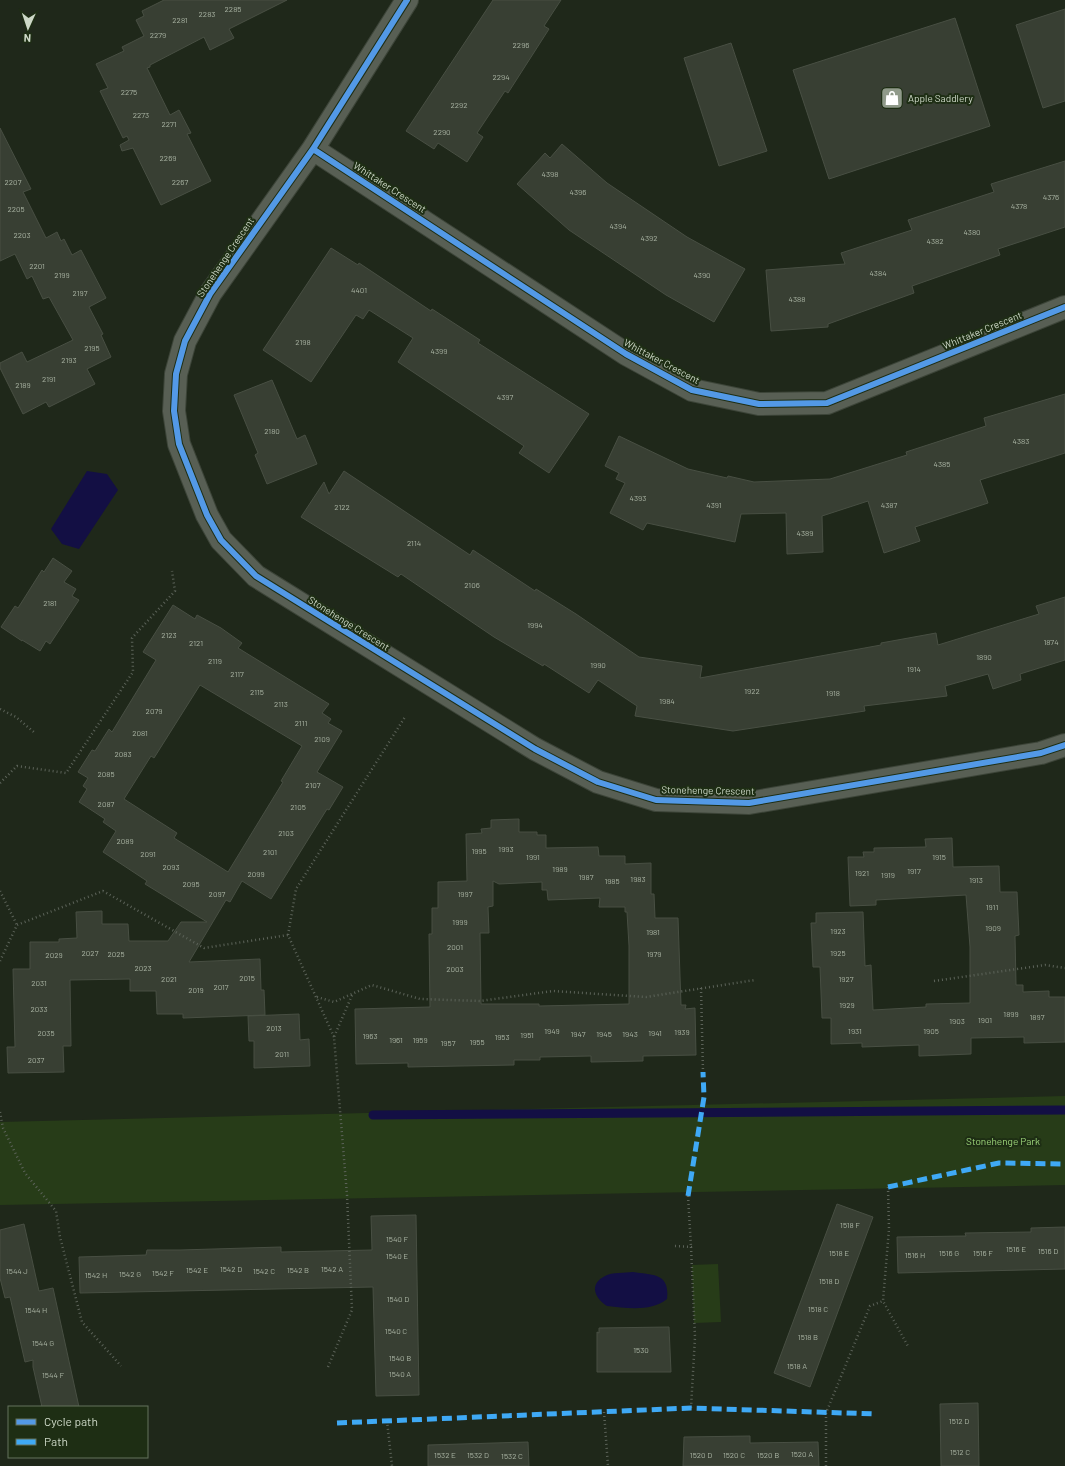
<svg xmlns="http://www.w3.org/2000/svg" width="1065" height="1466" font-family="Barlow,sans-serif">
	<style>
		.green { fill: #273c18 }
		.water { fill: #130f44 }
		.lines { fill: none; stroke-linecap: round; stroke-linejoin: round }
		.stream { stroke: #130f44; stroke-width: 9 }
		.building { fill: #383f33; stroke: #484f43; fill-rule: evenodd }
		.minor-casing { stroke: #3c4438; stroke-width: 24 }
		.path { stroke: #5c6359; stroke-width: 2.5; stroke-dasharray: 1 3; stroke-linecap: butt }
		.minor { stroke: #585f54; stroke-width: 22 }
		.quiet { stroke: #3fa9f5; stroke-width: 5; stroke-dasharray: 10 5; stroke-linecap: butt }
		.cycleway-casing { stroke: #1e2e14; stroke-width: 8 }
		.cycleway { stroke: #5399e6; stroke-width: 6 }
		.labels { text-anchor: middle; stroke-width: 4; stroke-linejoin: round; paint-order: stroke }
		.number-label { font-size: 8px; fill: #a8b2a2 }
		.poi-label { font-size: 10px; fill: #cdd8c7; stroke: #1e2e14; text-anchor: start }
		.street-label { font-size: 10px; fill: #cdd8c7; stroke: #1e2e14 }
		.park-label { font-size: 10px; fill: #9dd57a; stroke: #1e2e14 }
	</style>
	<rect width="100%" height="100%" fill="#1f281a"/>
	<!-- green -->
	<path class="green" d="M1065,1096V1185L0,1205V1122Z
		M718,1264L721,1322L694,1323L692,1265Z"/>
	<!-- water -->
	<path class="water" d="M87,471L107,474L118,490L79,549L62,544L51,529Z
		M633,1272C653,1275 670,1273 667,1299C651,1312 627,1308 607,1306C594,1298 589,1284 605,1276C612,1272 625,1273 633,1272Z"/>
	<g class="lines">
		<!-- stream -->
		<path class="stream" d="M373,1115L1065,1110"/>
	</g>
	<!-- building -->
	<path class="building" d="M164,0H287L229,29L234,38L210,50L204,37L150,65V67L147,68L170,115L179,110L191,133L187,134L211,181L161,205L133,148L122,151L120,145L129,140L127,136L123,138L100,91L108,88L96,64L124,51L122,47L144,36L136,20L144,16L142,11Z
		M493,0H561L544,26L549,29L508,93L505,91L477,133L483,137L467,162L438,143L434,149L406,131Z
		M1065,9V101L1043,108L1016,25Z
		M955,18L990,126L829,179L793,70Z
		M731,43L767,151L719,166L684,58Z
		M0,128L31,189L23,192L46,238L57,232L61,241L64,239L72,255L81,250L106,298L89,307L103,334L101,335L111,357L87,369L95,384L49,407L46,402L23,414L0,368V363L22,352L27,362L73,340L49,297L43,299L32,276L27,279L15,254L0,261Z
		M562,144L607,183L687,237L745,269L714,322L666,295L569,230L517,184L545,153L550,158Z
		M1065,161V227L998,249L1000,255L912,286L914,293L828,324V327L771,331L766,270L845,264L841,253L912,230L908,220L994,192L991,184Z
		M331,248L358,265L359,263L431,311L432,309L480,340L478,343L589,414L549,473L519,453L524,446L398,362L413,338L369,310L363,319L356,315L311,382L263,350Z
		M272,380L297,439L305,435L317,464L267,484L255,455L258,453L234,395Z
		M1065,394V453L980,480L988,503L915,527L920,541L884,553L868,501L822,516L823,552L787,554L786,513L741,514L735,542L647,523L643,530L610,513L625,483L616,479L619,473L605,466L619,436L688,469L727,478L728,476L754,482L830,479L907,455L906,452L986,426L984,418Z
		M344,471L470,555L473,550L535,591L536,589L576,614L639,657L702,666L700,678L881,645V643L936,633L938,645L1039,614L1036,606L1065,597V660L1020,674L1021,680L993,689L988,674L945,686L947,696L864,706L865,711L733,731L635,716L637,706L598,680L589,693L544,664L543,666L494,637L401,574L398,577L301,517L324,482L329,494Z
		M53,558L72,571L64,582L76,589L72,596L79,600L50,644L46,641L40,651L22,640V641L1,627L15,606L18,608L42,570L44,572Z
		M173,605L195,619L197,615L221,628L242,643L238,648L329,704L322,713L331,719L328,723L342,731L317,772L343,787L329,810L327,809L271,899L242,881L230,902L226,900L189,962L260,959L261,990H264L265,1015L183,1018V1014H157L156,991H130V979L70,980L71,1046H63L64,1072L8,1073L7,1047H15L13,969H30V942H59V939L77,938L76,912L102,911V924H128L129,941H168L181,922H207L145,884L147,881L103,852L116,831L103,822L105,819L79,802L87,789L83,786L88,778L78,772L92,750L95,751L109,729L112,732L156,660L143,652ZM200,685L302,746L281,781L283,782L228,872L174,838L177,833L124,799L151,756L154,758Z
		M519,819V832H537V835H546V848L598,847L599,856H625V864L651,863V894H654L655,918H678L681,1005H686L685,1009L695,1008L696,1055L643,1056V1061L591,1062V1056L540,1057V1060H514V1065L408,1067V1063L356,1064L355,1009L430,1007L429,934H432V908H438V882L467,881L466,834L482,833L481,829L491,828V820ZM493,881L499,884L542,882V890H547L548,900L600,898L599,907H625V912H627L629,946V1004L539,1006V1004H481L480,933H489L488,907L493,906Z
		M952,838L953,867L999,866L1000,892H1017L1019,935L1015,936L1016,985H1023V992L1049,991V997H1065V1042L1024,1043V1037L971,1038V1054L919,1056V1045L862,1047V1043L831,1044V1018H822L820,967H813L811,923H816V913L863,912L865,966L871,965L873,1010L926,1007V1004L970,1003V947L966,895L876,900V905L850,906L848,857H864L863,852H874V848L926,847L925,839Z
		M299,1014L300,1040L309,1039L310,1066L254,1068V1041H249L248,1016Z
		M837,1204L873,1217L810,1387L774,1373Z
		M416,1215L419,1395L376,1396L373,1287L80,1293L79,1257L146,1255L147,1250H180L281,1247V1252L372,1250L371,1216Z
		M24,1224L39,1291L53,1288L79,1407H42L33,1367V1360L25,1362L10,1297L5,1298L0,1278V1230Z
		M1065,1227V1269L898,1273L897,1237L966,1236L965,1233L1031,1232V1228Z
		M669,1327L671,1372H597V1332L599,1333V1328Z
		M978,1403L979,1466H941L940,1404Z
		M750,1436V1443L818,1442L819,1466H683L684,1437Z
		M528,1442L529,1466H428V1445Z"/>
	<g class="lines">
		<!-- minor casing -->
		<g class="minor-casing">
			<path id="minor" d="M407,0L313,149L210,294L185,341L176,374L174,411L179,444L207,515L221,540L256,576L535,749L598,782L656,800L749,803L1041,753L1065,745
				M313,149L626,354L692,390L759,404L827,403L1065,307"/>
		</g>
		<!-- path -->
		<path class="path" d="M0,709L16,717L35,733
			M0,783L17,766L66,773L133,672L132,638L175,591L172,571
			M0,891L17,925
			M0,961L17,925L103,891L204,948L288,935
			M934,981L1045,965L1065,968
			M701,988L703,1072
			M317,997L334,1002L372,985L420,999L480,1001L553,991L646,997L755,980
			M334,1037L288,935L296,889L405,717
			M0,1112L3,1128L25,1173L56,1211L60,1237L82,1322L121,1366
			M888,1187L889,1229L883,1301L909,1348
			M688,1196L691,1247
			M675,1246L691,1247L695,1337L691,1408
			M328,1367L352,1310L347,1195L334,1037L353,993
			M604,1412L608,1466
			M387,1421L392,1466
			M826,1466V1413L870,1306L883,1301"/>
		<!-- minor -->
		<use href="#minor" class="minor"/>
		<!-- quiet -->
		<path class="quiet" d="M888,1187L999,1163L1065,1164
			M688,1196L704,1097L703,1072
			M337,1423L691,1408L876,1414"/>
		<!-- cycleway casing -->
		<g class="cycleway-casing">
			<path id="cycleway" d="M407,0L313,149L210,294L185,341L176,374L174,411L179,444L207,515L221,540L256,576L535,749L598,782L656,800L749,803L1041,753L1065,745
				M313,149L626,354L692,390L759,404L827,403L1065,307"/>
		</g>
		<!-- cycleway -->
		<use href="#cycleway" class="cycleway"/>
	</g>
	<!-- icons -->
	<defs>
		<g id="shop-square" transform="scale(1.15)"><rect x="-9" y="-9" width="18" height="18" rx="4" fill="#909a8a" stroke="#1e2e14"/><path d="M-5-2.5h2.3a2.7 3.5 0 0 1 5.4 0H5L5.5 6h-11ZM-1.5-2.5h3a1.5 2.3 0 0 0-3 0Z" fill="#fff"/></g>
	</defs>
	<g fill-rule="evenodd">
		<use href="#shop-square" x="892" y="98"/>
	</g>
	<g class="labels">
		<!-- number labels -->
		<g class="number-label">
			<text x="233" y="12">2285</text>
			<text x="207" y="17">2283</text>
			<text x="180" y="23">2281</text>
			<text x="158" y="38">2279</text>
			<text x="521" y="48">2296</text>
			<text x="501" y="80">2294</text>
			<text x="129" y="95">2275</text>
			<text x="459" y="108">2292</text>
			<text x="141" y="118">2273</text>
			<text x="169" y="127">2271</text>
			<text x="442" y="135">2290</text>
			<text x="168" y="161">2269</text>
			<text x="550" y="177">4398</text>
			<text x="13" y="185">2207</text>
			<text x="180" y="185">2267</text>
			<text x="578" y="195">4396</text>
			<text x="1051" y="200">4376</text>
			<text x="1019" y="209">4378</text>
			<text x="16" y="212">2205</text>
			<text x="618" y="229">4394</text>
			<text x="972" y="235">4380</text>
			<text x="22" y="238">2203</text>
			<text x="649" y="241">4392</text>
			<text x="935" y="244">4382</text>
			<text x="37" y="269">2201</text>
			<text x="878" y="276">4384</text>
			<text x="62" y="278">2199</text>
			<text x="702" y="278">4390</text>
			<text x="359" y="293">4401</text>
			<text x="80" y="296">2197</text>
			<text x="797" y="302">4388</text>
			<text x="303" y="345">2198</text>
			<text x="92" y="351">2195</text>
			<text x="439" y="354">4399</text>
			<text x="69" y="363">2193</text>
			<text x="49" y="382">2191</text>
			<text x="23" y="388">2189</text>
			<text x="505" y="400">4397</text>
			<text x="272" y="434">2180</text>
			<text x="1021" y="444">4383</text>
			<text x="942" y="467">4385</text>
			<text x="638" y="501">4393</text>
			<text x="714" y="508">4391</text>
			<text x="889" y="508">4387</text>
			<text x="342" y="510">2122</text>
			<text x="805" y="536">4389</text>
			<text x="414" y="546">2114</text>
			<text x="472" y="588">2106</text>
			<text x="50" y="606">2181</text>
			<text x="535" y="628">1994</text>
			<text x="169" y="638">2123</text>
			<text x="1051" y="645">1874</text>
			<text x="196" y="646">2121</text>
			<text x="984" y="660">1890</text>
			<text x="215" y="664">2119</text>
			<text x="598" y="668">1990</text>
			<text x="914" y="672">1914</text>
			<text x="237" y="677">2117</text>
			<text x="752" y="694">1922</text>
			<text x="257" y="695">2115</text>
			<text x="833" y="696">1918</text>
			<text x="667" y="704">1984</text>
			<text x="281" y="707">2113</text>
			<text x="154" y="714">2079</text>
			<text x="301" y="726">2111</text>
			<text x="140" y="736">2081</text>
			<text x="322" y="742">2109</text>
			<text x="123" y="757">2083</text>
			<text x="106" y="777">2085</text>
			<text x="313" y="788">2107</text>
			<text x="106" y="807">2087</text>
			<text x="298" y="810">2105</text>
			<text x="286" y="836">2103</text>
			<text x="125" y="844">2089</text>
			<text x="506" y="852">1993</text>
			<text x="479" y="854">1995</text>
			<text x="270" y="855">2101</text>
			<text x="148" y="857">2091</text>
			<text x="533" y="860">1991</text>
			<text x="939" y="860">1915</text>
			<text x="171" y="870">2093</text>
			<text x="560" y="872">1989</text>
			<text x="914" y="874">1917</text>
			<text x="862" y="876">1921</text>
			<text x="256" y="877">2099</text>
			<text x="888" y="878">1919</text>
			<text x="586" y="880">1987</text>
			<text x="638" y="882">1983</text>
			<text x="976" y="883">1913</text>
			<text x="612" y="884">1985</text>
			<text x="191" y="887">2095</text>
			<text x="217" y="897">2097</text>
			<text x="465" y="897">1997</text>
			<text x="992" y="910">1911</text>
			<text x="460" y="925">1999</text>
			<text x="993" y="931">1909</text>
			<text x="838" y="934">1923</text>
			<text x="653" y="935">1981</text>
			<text x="455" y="950">2001</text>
			<text x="90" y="956">2027</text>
			<text x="838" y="956">1925</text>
			<text x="116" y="957">2025</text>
			<text x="654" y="957">1979</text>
			<text x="54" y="958">2029</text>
			<text x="143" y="971">2023</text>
			<text x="455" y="972">2003</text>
			<text x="247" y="981">2015</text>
			<text x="169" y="982">2021</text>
			<text x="846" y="982">1927</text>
			<text x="39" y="986">2031</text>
			<text x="221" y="990">2017</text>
			<text x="196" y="993">2019</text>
			<text x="847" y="1008">1929</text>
			<text x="39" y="1012">2033</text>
			<text x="1011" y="1017">1899</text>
			<text x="1037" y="1020">1897</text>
			<text x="985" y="1023">1901</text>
			<text x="957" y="1024">1903</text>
			<text x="274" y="1031">2013</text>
			<text x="552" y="1034">1949</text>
			<text x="855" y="1034">1931</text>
			<text x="931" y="1034">1905</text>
			<text x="682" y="1035">1939</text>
			<text x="46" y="1036">2035</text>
			<text x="655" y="1036">1941</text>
			<text x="578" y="1037">1947</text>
			<text x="604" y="1037">1945</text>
			<text x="630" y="1037">1943</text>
			<text x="527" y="1038">1951</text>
			<text x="370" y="1039">1963</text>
			<text x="502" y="1040">1953</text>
			<text x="396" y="1043">1961</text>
			<text x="420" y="1043">1959</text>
			<text x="477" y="1045">1955</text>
			<text x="448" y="1046">1957</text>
			<text x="282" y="1057">2011</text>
			<text x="36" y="1063">2037</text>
			<text x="850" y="1228">1518 F</text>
			<text x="397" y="1242">1540 F</text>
			<text x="1016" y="1252">1516 E</text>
			<text x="1048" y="1254">1516 D</text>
			<text x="839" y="1256">1518 E</text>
			<text x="949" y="1256">1516 G</text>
			<text x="983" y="1256">1516 F</text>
			<text x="915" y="1258">1516 H</text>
			<text x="397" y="1259">1540 E</text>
			<text x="231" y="1272">1542 D</text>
			<text x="332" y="1272">1542 A</text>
			<text x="197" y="1273">1542 E</text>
			<text x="298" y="1273">1542 B</text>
			<text x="17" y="1274">1544 J</text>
			<text x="264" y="1274">1542 C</text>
			<text x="163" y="1276">1542 F</text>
			<text x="130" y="1277">1542 G</text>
			<text x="96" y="1278">1542 H</text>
			<text x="829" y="1284">1518 D</text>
			<text x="398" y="1302">1540 D</text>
			<text x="818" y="1312">1518 C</text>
			<text x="36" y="1313">1544 H</text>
			<text x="396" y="1334">1540 C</text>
			<text x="808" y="1340">1518 B</text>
			<text x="43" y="1346">1544 G</text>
			<text x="641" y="1353">1530</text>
			<text x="400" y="1361">1540 B</text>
			<text x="797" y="1369">1518 A</text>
			<text x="400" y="1377">1540 A</text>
			<text x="53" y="1378">1544 F</text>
			<text x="959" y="1424">1512 D</text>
			<text x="960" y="1455">1512 C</text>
			<text x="802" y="1457">1520 A</text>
			<text x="445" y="1458">1532 E</text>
			<text x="478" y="1458">1532 D</text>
			<text x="701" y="1458">1520 D</text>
			<text x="734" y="1458">1520 C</text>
			<text x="768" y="1458">1520 B</text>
			<text x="512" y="1459">1532 C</text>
		</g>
		<!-- poi labels -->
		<g class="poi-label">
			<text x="908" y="102">Apple Saddlery</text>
		</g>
		<!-- street labels -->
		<g class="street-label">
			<text transform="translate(390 187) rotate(33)" y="4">Whittaker Crescent</text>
			<text transform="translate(225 257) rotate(-56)" y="4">Stonehenge Crescent</text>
			<text transform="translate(982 330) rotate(-22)" y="4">Whittaker Crescent</text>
			<text transform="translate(662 361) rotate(28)" y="4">Whittaker Crescent</text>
			<text transform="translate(349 623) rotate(32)" y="4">Stonehenge Crescent</text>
			<text transform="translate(708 790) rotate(1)" y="4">Stonehenge Crescent</text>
		</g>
		<!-- park labels -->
		<g class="park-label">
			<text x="1003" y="1145">Stonehenge Park</text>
		</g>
	</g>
	<!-- legend -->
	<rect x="8" y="1406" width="140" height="52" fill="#1e2e14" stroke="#64725c"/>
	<rect x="16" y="1419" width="20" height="6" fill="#5399e6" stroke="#64725c"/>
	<text x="44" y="1426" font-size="12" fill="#cdd8c7">Cycle path</text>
	<rect x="16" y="1439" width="20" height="6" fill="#3fa9f5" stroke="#64725c"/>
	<text x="44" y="1446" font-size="12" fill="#cdd8c7">Path</text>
	<!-- north arrow -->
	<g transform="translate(28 28) rotate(183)" stroke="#1e2e14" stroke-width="3" paint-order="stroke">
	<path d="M0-3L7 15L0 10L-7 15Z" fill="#cdd8c7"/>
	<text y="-6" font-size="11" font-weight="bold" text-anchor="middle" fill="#cdd8c7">N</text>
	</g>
</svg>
